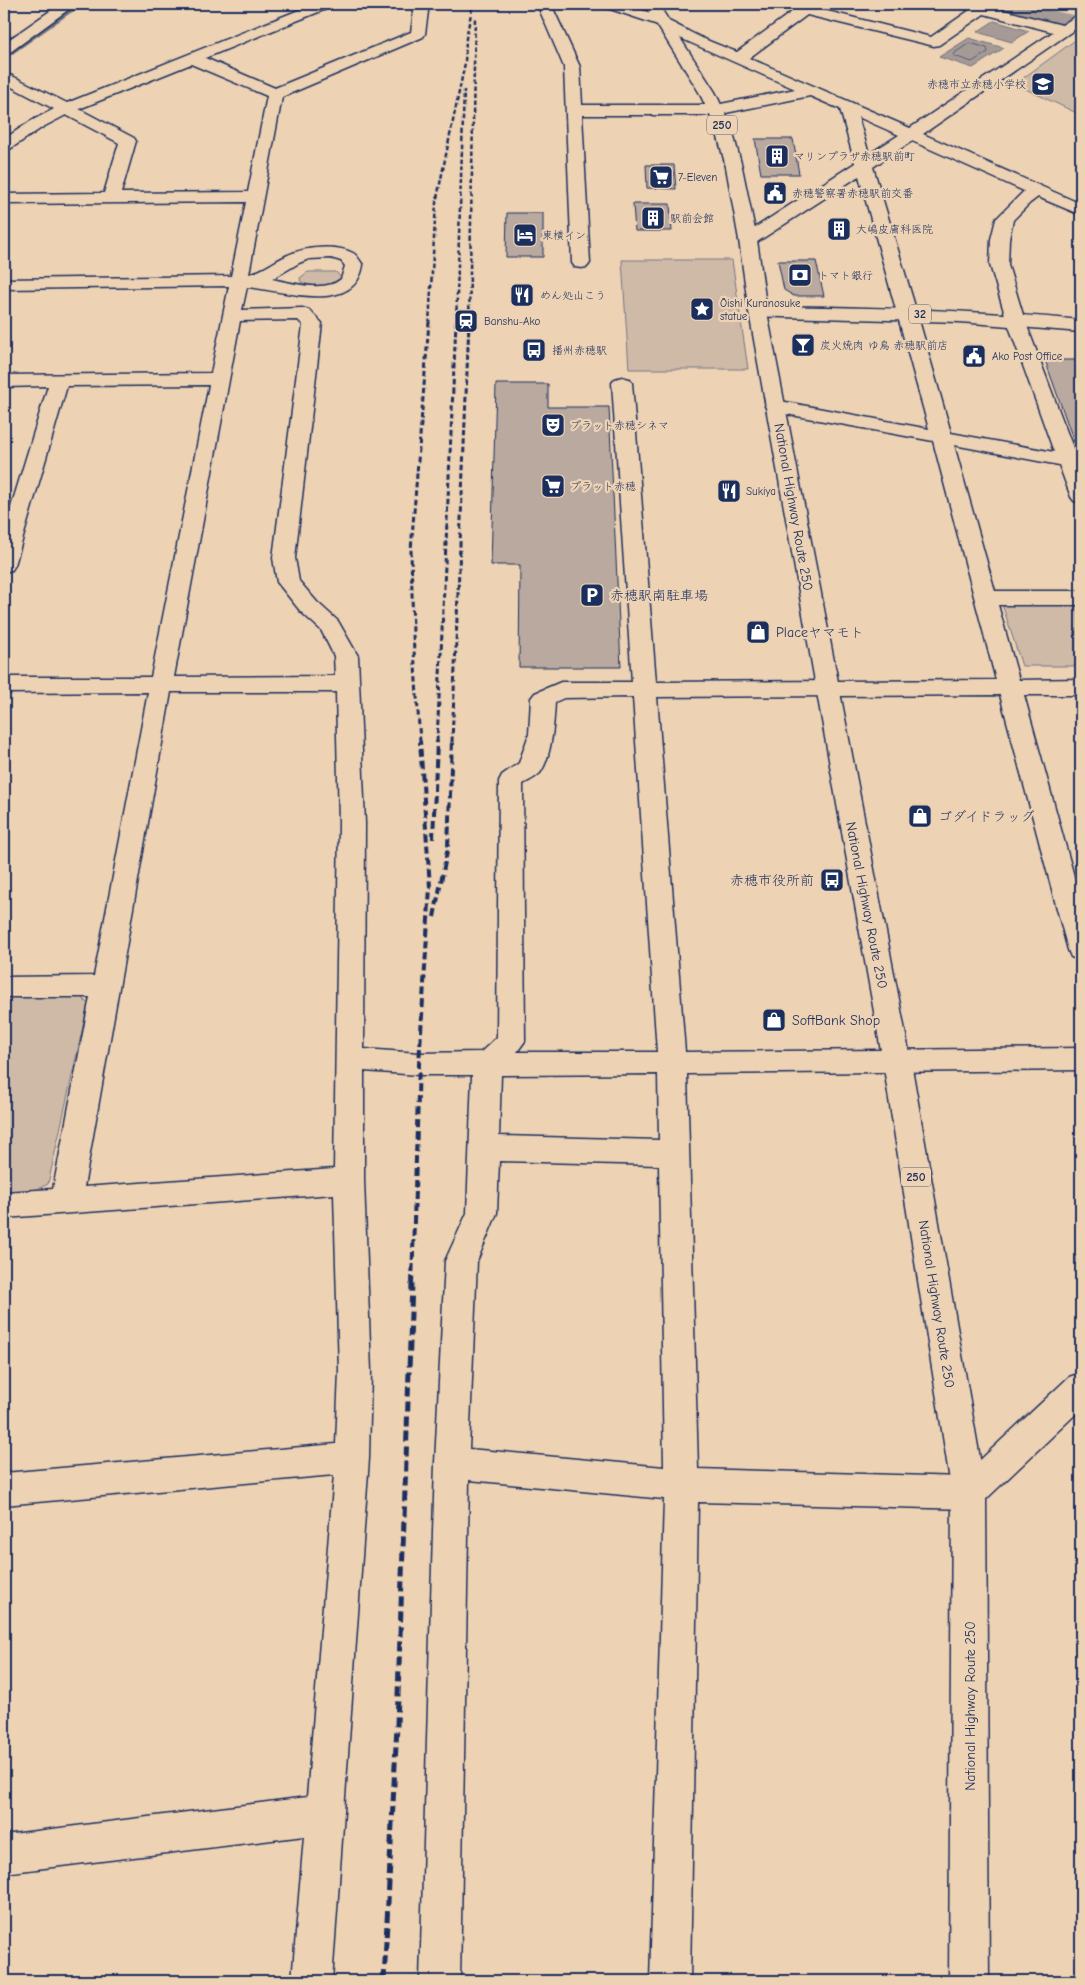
<svg xmlns="http://www.w3.org/2000/svg" width="1085" height="1985" font-family="'Comic Neue','Klee One',sans-serif">
	<style>
		.green { fill: #cfbaa8; stroke: #757483 }
		.water { fill: #a59a96; stroke: #6e6f80 }
		.lines { fill: none; stroke-linecap: round; stroke-linejoin: round }
		.shore { stroke: #525a74; stroke-width: 1 }
		.stream { stroke: #6e6f80; stroke-width: 5 }
		.river { fill: #a59a96; fill-rule: evenodd }
		.building { fill: #b9a99f; stroke: #1b2f5e }
		.minor-casing { stroke: #1b2f5e; stroke-width: 3 }
		.major-casing { stroke: #1b2f5e; stroke-width: 3 }
		.highway-casing { stroke: #1b2f5e; stroke-width: 3 }
		.minor { fill: #edd2b4; fill-rule: evenodd }
		.major { fill: #edd2b4; fill-rule: evenodd }
		.highway { fill: #edd2b4; fill-rule: evenodd }
		.rail-far3 { stroke: #1b2f5e; stroke-width: 2.5; stroke-dasharray: 4.5 2.5; stroke-linecap: butt }
		.rail-far2 { stroke: #1b2f5e; stroke-width: 3; stroke-dasharray: 5.5 3; stroke-linecap: butt }
		.rail-far1 { stroke: #1b2f5e; stroke-width: 4; stroke-dasharray: 8 4; stroke-linecap: butt }
		.rail { stroke: #1b2f5e; stroke-width: 5; stroke-dasharray: 10 5; stroke-linecap: butt }
		.labels { text-anchor: middle; stroke-width: 4.5; stroke-linejoin: round; paint-order: stroke }
		.far-poi-label { font-size: 11px; fill: #1b2f5e; stroke: #edd2b4; text-anchor: start }
		.shield { fill: #edd2b4; stroke: #5a6078; stroke-width: 1 }
		.shield-label { font-size: 12px; font-weight: bold; fill: #1b2f5e }
		.street-label { font-size: 14px; fill: #1b2f5e; stroke: #edd2b4 }
		.poi-label { font-size: 14px; fill: #1b2f5e; stroke: #edd2b4; text-anchor: start }
	</style>
	<rect width="100%" height="100%" fill="#edd2b4"/>
	<filter id="ink" filterUnits="userSpaceOnUse"><feTurbulence type="fractalNoise" baseFrequency=".02" numOctaves="2"/><feDisplacementMap in="SourceGraphic" scale="10" xChannelSelector="R" yChannelSelector="G"/><feConvolveMatrix kernelMatrix="1 2 1 2 8 2 1 2 1" color-interpolation-filters="sRGB"/></filter>
	<g filter="url(#ink)">
		<!-- green -->
		<path class="green" d="M1081,36V115L1015,84Z
			M622,260H732L748,369H629Z
			M308,272H336L341,278L335,284L312,286L301,282L300,278Z
			M1081,602V666H1022L1003,607L1009,603Z
			M79,995L88,1004L48,1184L36,1190L4,1193V997Z"/>
		<!-- water -->
		<path class="water" d="M970,4H1005L1061,19L1053,25Z
			M994,21L1029,31L1012,42L977,32Z
			M969,38L1004,48L973,68L939,57Z"/>
		<g class="lines">
			<!-- shore -->
			<path class="shore" d="M970,43L987,48L988,52L972,62L954,56L955,53Z"/>
			<!-- stream -->
			<path class="stream" d="M4,57L69,11L83,4"/>
			<!-- river -->
			<path class="river" d="M975,4H1024L1081,17V35L979,10Z"/>
		</g>
		<!-- building -->
		<path class="building" d="M755,139H793L799,174H761Z
			M646,165H674L676,189L647,188Z
			M633,204H670L672,231H635Z
			M507,213H543V257H506Z
			M778,261H816L824,296H794L784,290Z
			M1045,360H1081V453H1078Z
			M496,384H548V407H609L621,667H519L520,565H491Z"/>
		<g class="lines">
			<!-- minor casing -->
			<g class="minor-casing">
				<path id="minor" d="M60,4H76L9,53L4,54V43Z
					M314,4H333L331,7L205,58L275,88L411,32L415,4H429L425,34L423,37L282,97L249,274C265,270 274,261 288,255C304,247 336,244 353,253C357,255 360,261 363,265C355,316 281,290 247,287L242,310L302,308L309,310L322,323L295,558L299,581L317,602L338,621L358,656L365,823L364,1049L419,1053L481,1052L497,1037L499,781L502,775L519,763L529,734L531,698L535,693L561,682H632L612,383L615,379L622,377L629,379L632,383L656,682L996,680L933,441L775,412L768,410L765,406L768,402L775,400L929,429L859,176L754,244L748,245L742,244L739,240L742,236L855,163L840,109L810,96L716,115H582L590,263L587,267L581,268L575,267L572,263L564,67L537,4H551L580,67L582,105H716L795,89L680,38L658,25L604,7L602,4C637,4 660,16 690,32C705,40 721,46 737,52L793,11L775,7L773,4H819L815,8L931,37L970,10L959,7L957,4H980L1062,25L1076,16L1081,15V25L923,134L1081,204V215L1038,197L1030,203L1013,220L1009,239L1008,265L1024,318L1076,456L1081,457V503L1074,501L1071,497L1059,465L954,445L995,591H1081V605H998L1019,680L1081,679V695H1024L1081,902V960L1071,957L1068,950L1000,695L657,697L685,1052L1081,1048V1070L687,1074L698,1469L962,1477L1069,1377L1081,1373V1409L981,1504L969,1509L698,1502L690,1981H650L664,1499L469,1480L460,1981H420L435,1463L445,1261L467,1213L472,1075H419L364,1071V1180L371,1372L369,1458L332,1981H292L304,1836L4,1873V1835L307,1797L334,1475L4,1505V1473L336,1444L339,1372L334,1194L4,1218V1192L53,1189L90,997H4V977L94,976L148,692L4,693V677H151L209,385L67,386L15,565L12,570L4,572V530L48,386L4,387V375L211,373L229,286L4,289V279L231,276L246,202L4,204V194L104,193L119,143L66,115L43,127L10,149L4,151V139L31,121L54,109L4,83V72L67,103ZM984,14L1053,32L910,128L749,58L807,15L934,46L939,45ZM191,64L267,96L248,192L121,193L136,141L134,138L79,109ZM858,117L899,135L869,154ZM912,141L1024,191L996,219L991,239L990,265L1006,318L1054,452L951,433L917,313L873,167ZM331,258L341,261L345,266L341,279C325,293 291,283 272,279L299,263L309,259ZM298,320L303,325L273,558L277,582L301,612L321,630L334,656L335,676L174,677L240,321ZM171,692H336L339,823L334,1169L84,1187ZM633,697L657,1052H517L525,1041L523,784C529,781 536,777 540,773C552,757 554,721 555,702L564,698ZM658,1074L659,1140L499,1136L501,1075ZM499,1161L659,1165L664,1467L469,1449L477,1261L497,1213Z"/>
			</g>
			<!-- major casing -->
			<g class="major-casing">
				<path id="major" d="M758,306C866,307 973,310 1081,320V332L960,322L751,316L749,312L751,308Z"/>
			</g>
			<!-- highway casing -->
			<g class="highway-casing">
				<path id="highway" d="M644,4H658L715,92L731,126L742,167L757,240L767,312L911,1062L986,1493L989,1981H949L952,1493L883,1062L749,312L739,240L726,167L715,126L699,92Z"/>
			</g>
			<!-- minor -->
			<use href="#minor" class="minor"/>
			<!-- major -->
			<use href="#major" class="major"/>
			<!-- highway -->
			<use href="#highway" class="highway"/>
			<!-- rail-far3 -->
			<path class="rail-far3" d="M429,324L436,203L465,63L466,38L473,4
				M456,324L464,90
				M469,324L475,16"/>
			<!-- rail-far2 -->
			<path class="rail-far2" d="M420,742L413,635L411,550L429,322
				M437,742L456,322
				M452,742L469,322"/>
			<!-- rail-far1 -->
			<path class="rail-far1" d="M433,839L437,741
				M434,917L448,847L452,741
				M412,1284L419,1064L430,887L420,741"/>
			<!-- rail -->
			<path class="rail" d="M384,1981L397,1725L412,1283"/>
		</g>
	</g>
	<!-- icons -->
	<defs>
		<g id="school-square" transform="scale(1.25)"><rect x="-9" y="-9" width="18" height="18" rx="4" fill="#1b2f5e" stroke="#edd2b4"/><path d="M0-5L7-2L0 1L-7-2ZM-4 1L0 2.5L4 1V4Q0 6-4 4Z" fill="#fff"/></g>
		<g id="building-square" transform="scale(1.25)"><rect x="-9" y="-9" width="18" height="18" rx="4" fill="#1b2f5e" stroke="#edd2b4"/><path d="M-4-6H4V6H1V3H-1V6H-4ZM-2.5-4.3h1.7v1.8h-1.7ZM.8-4.3h1.7v1.8H.8ZM-2.5-1h1.7V.8h-1.7ZM.8-1h1.7V.8H.8Z" fill="#fff"/></g>
		<g id="supermarket-square" transform="scale(1.25)"><rect x="-9" y="-9" width="18" height="18" rx="4" fill="#1b2f5e" stroke="#edd2b4"/><path d="M-6-5.5h2.5l.6 2H6L4.5 2H-2.5L-4.4-4H-6ZM-1.5 3.2a1.3 1.3 0 1 0 .1 0ZM3 3.2a1.3 1.3 0 1 0 .1 0Z" fill="#fff"/></g>
		<g id="civic-square" transform="scale(1.25)"><rect x="-9" y="-9" width="18" height="18" rx="4" fill="#1b2f5e" stroke="#edd2b4"/><path d="M-.6-6.5H3V-4.5H.6V-3L4-1V1h2V6H-6V1h2V-1L-.6-3ZM-1.2 2.5V6h2.4V2.5Z" fill="#fff"/></g>
		<g id="hotel-square" transform="scale(1.25)"><rect x="-9" y="-9" width="18" height="18" rx="4" fill="#1b2f5e" stroke="#edd2b4"/><path d="M-6-4.5h1.5V1H6V5H4.5V3h-9V5H-6ZM-4 0a1.8 1.8 0 1 1 3.6 0ZM.5 0V-2.5h3Q6-2.5 6 0Z" fill="#fff"/></g>
		<g id="bank-square" transform="scale(1.25)"><rect x="-9" y="-9" width="18" height="18" rx="4" fill="#1b2f5e" stroke="#edd2b4"/><path d="M-6-4H6V4H-6ZM0-2.3a2.3 2.3 0 1 0 0 4.6a2.3 2.3 0 1 0 0-4.6Z" fill="#fff"/></g>
		<g id="restaurant-square" transform="scale(1.25)"><rect x="-9" y="-9" width="18" height="18" rx="4" fill="#1b2f5e" stroke="#edd2b4"/><path d="M-5-6h1v4h1v-4h1v4h1v-4h1v5L-1.5 .5V6h-2V.5L-5-1ZM5-6V6H3V1.5H1.5Q1.5-4 5-6Z" fill="#fff"/></g>
		<g id="sight-square" transform="scale(1.25)"><rect x="-9" y="-9" width="18" height="18" rx="4" fill="#1b2f5e" stroke="#edd2b4"/><path d="M0-6L1.8-2.2L6-1.7L2.9 1.2L3.7 5.4L0 3.3L-3.7 5.4L-2.9 1.2L-6-1.7L-1.8-2.2Z" fill="#fff"/></g>
		<g id="station-square" transform="scale(1.25)"><rect x="-9" y="-9" width="18" height="18" rx="4" fill="#1b2f5e" stroke="#edd2b4"/><path d="M-3-6H3Q5-6 5-4V2Q5 4 3 4L4.5 6H3L1.5 4h-3L-3 6H-4.5L-3 4Q-5 4-5 2V-4Q-5-6-3-6ZM-3.5-4v3h7v-3ZM-3.5 1v1.5H-2V1ZM2 1v1.5H3.5V1Z" fill="#fff"/></g>
		<g id="bar-square" transform="scale(1.25)"><rect x="-9" y="-9" width="18" height="18" rx="4" fill="#1b2f5e" stroke="#edd2b4"/><path d="M-6-5H6L.8 .8V4.5H3.5V6h-7V4.5H-.8V.8Z" fill="#fff"/></g>
		<g id="bus-square" transform="scale(1.25)"><rect x="-9" y="-9" width="18" height="18" rx="4" fill="#1b2f5e" stroke="#edd2b4"/><path d="M-5-6H5V4H4V6H2V4H-2V6H-4V4H-5ZM-3.5-4V0h7V-4ZM-3.5 1.2v1.5H-2V1.2ZM2 1.2v1.5H3.5V1.2Z" fill="#fff"/></g>
		<g id="theatre-square" transform="scale(1.25)"><rect x="-9" y="-9" width="18" height="18" rx="4" fill="#1b2f5e" stroke="#edd2b4"/><path d="M-5-5.5Q0-4 5-5.5V0Q5 5 0 6Q-5 5-5 0ZM-3.3-2.5H-1v1.5H-3.3ZM1-2.5H3.3v1.5H1ZM-2.8 1Q0 5.5 2.8 1Z" fill="#fff"/></g>
		<g id="parking-square" transform="scale(1.25)"><rect x="-9" y="-9" width="18" height="18" rx="4" fill="#1b2f5e" stroke="#edd2b4"/><path d="M-3.5-5.5H1a3.5 3.5 0 0 1 0 7H-1V5.5H-3.5ZM-1-3.4V-.6H.8a1.4 1.4 0 0 0 0-2.8Z" fill="#fff"/></g>
		<g id="shop-square" transform="scale(1.25)"><rect x="-9" y="-9" width="18" height="18" rx="4" fill="#1b2f5e" stroke="#edd2b4"/><path d="M-5-2.5h2.3a2.7 3.5 0 0 1 5.4 0H5L5.5 6h-11ZM-1.5-2.5h3a1.5 2.3 0 0 0-3 0Z" fill="#fff"/></g>
	</defs>
	<g fill-rule="evenodd">
		<use href="#school-square" x="1043" y="84"/>
		<use href="#building-square" x="777" y="156"/>
		<use href="#supermarket-square" x="661" y="177"/>
		<use href="#civic-square" x="775" y="193"/>
		<use href="#building-square" x="653" y="218"/>
		<use href="#building-square" x="839" y="229"/>
		<use href="#hotel-square" x="525" y="235"/>
		<use href="#bank-square" x="800" y="275"/>
		<use href="#restaurant-square" x="522" y="295"/>
		<use href="#sight-square" x="702" y="309"/>
		<use href="#station-square" x="466" y="321"/>
		<use href="#bar-square" x="803" y="345"/>
		<use href="#bus-square" x="534" y="350"/>
		<use href="#civic-square" x="974" y="356"/>
		<use href="#theatre-square" x="553" y="425"/>
		<use href="#supermarket-square" x="553" y="486"/>
		<use href="#restaurant-square" x="729" y="491"/>
		<use href="#parking-square" x="592" y="595"/>
		<use href="#shop-square" x="758" y="632"/>
		<use href="#shop-square" x="920" y="816"/>
		<use href="#bus-square" x="832" y="880"/>
		<use href="#shop-square" x="774" y="1020"/>
	</g>
	<g class="labels">
		<!-- far-poi labels -->
		<g class="far-poi-label">
			<text x="1026" y="88" text-anchor="end">赤穂市立赤穂小学校</text>
			<text x="794" y="160">マリンプラザ赤穂駅前町</text>
			<text x="678" y="181">7-Eleven</text>
			<text x="792" y="197">赤穂警察署赤穂駅前交番</text>
			<text x="670" y="222">駅前会館</text>
			<text x="856" y="233">大嶋皮膚科医院</text>
			<text x="542" y="239">東横イン</text>
			<text x="818" y="279">トマト銀行</text>
			<text x="540" y="299">めん処山こう</text>
			<text x="720" y="307">Ōishi Kuranosuke<tspan x="720" dy="13">statue</tspan></text>
			<text x="484" y="325">Banshu-Ako</text>
			<text x="820" y="349">炭火焼肉 ゆ鳥 赤穂駅前店</text>
			<text x="552" y="354">播州赤穂駅</text>
			<text x="992" y="360">Ako Post Office</text>
			<text x="570" y="429">プラット赤穂シネマ</text>
			<text x="570" y="490">プラット赤穂</text>
			<text x="746" y="495">Sukiya</text>
		</g>
		<!-- shield labels -->
		<g class="shield">
			<rect x="707" y="115.5" width="30" height="19" rx="4"/>
			<rect x="909" y="304.5" width="22" height="19" rx="4"/>
			<rect x="901" y="1167.5" width="30" height="19" rx="4"/>
		</g>
		<g class="shield-label">
			<text x="722" y="129">250</text>
			<text x="920" y="318">32</text>
			<text x="916" y="1181">250</text>
		</g>
		<!-- street labels -->
		<g class="street-label">
			<text transform="translate(794 507) rotate(80)" y="5">National Highway Route 250</text>
			<text transform="translate(867 905) rotate(79)" y="5">National Highway Route 250</text>
			<text transform="translate(937 1304) rotate(81)" y="5">National Highway Route 250</text>
			<text transform="translate(970 1706) rotate(-90)" y="5">National Highway Route 250</text>
		</g>
		<!-- poi labels -->
		<g class="poi-label">
			<text x="610" y="600">赤穂駅南駐車場</text>
			<text x="776" y="637">Placeヤマモト</text>
			<text x="938" y="821">ゴダイドラッグ</text>
			<text x="814" y="885" text-anchor="end">赤穂市役所前</text>
			<text x="792" y="1025">SoftBank Shop</text>
		</g>
	</g>
	<!-- margin -->
	<rect width="1085" height="1985" fill="none" stroke="#edd2b4" stroke-width="20"/>
	<rect x="10" y="10" width="1065" height="1965" fill="none" stroke="#1b2f5e" stroke-width="2" filter="url(#ink)"/>
</svg>
